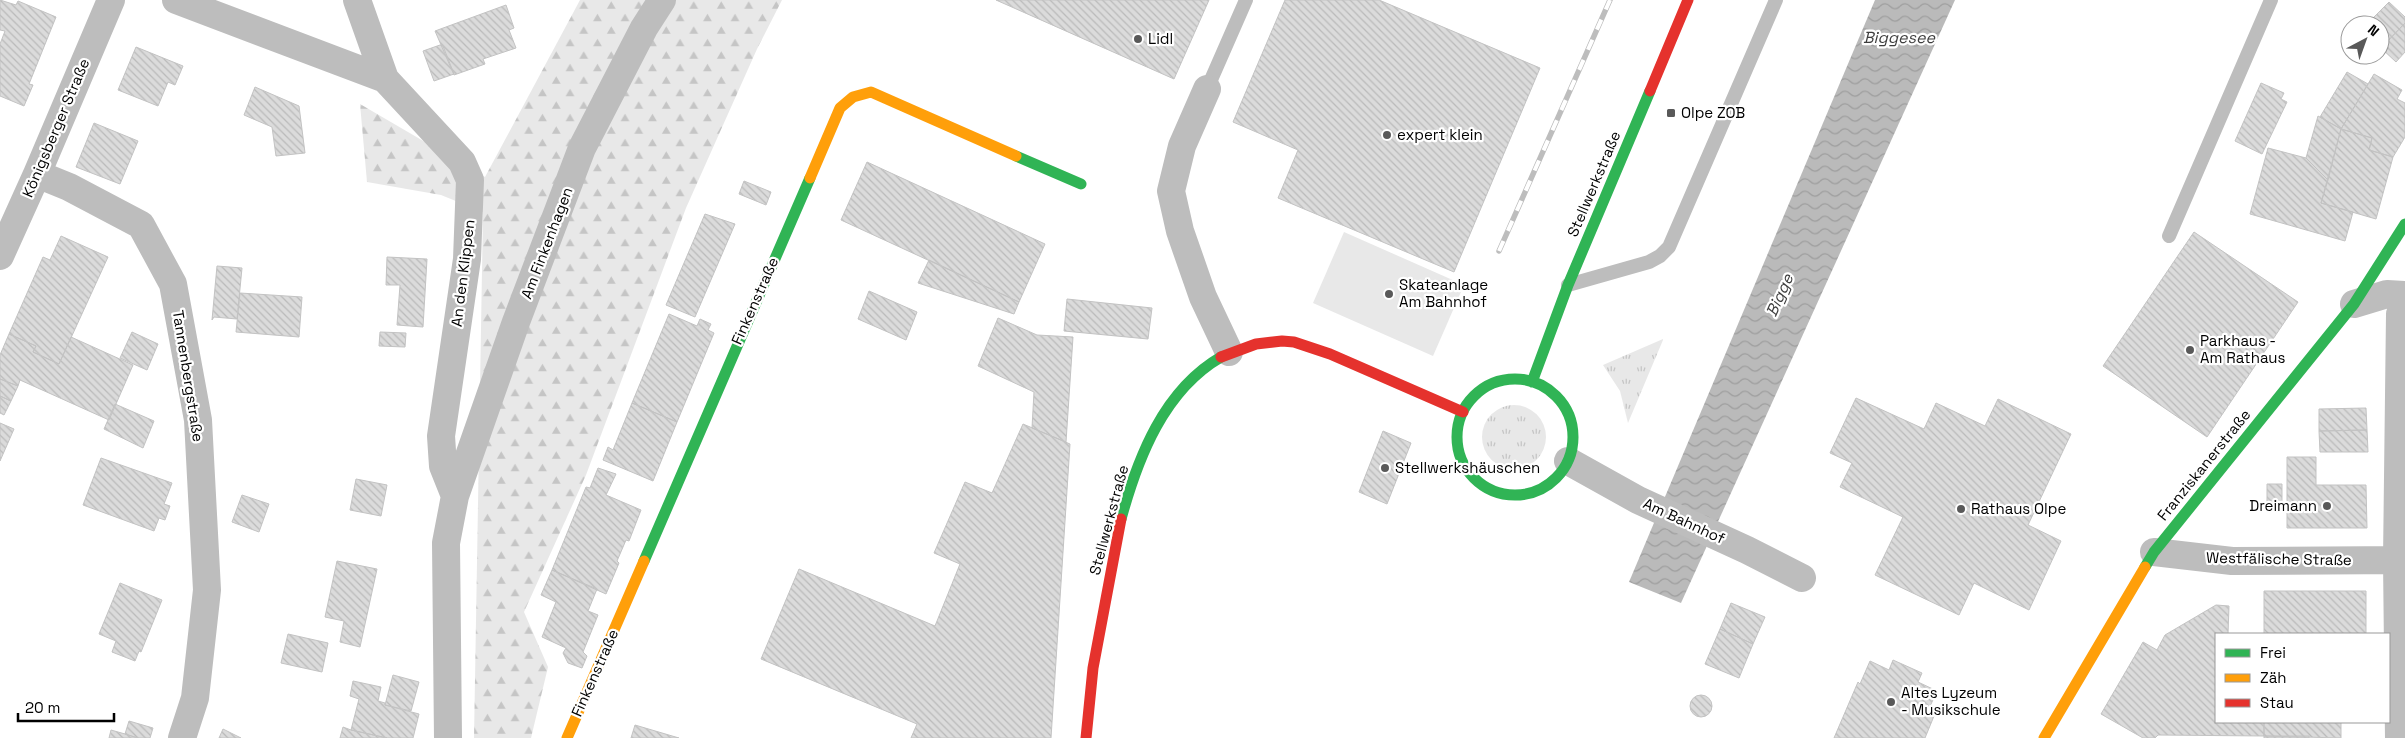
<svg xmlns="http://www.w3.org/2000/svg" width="2405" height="738" font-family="'Space Grotesk',sans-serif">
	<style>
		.grass { fill: url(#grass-tufts) }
		.forest { fill: url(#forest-firs) }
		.pitch { fill: #e8e8e8 }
		.water { fill: url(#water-waves) }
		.building { fill: url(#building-back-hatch); stroke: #c3c3c3 }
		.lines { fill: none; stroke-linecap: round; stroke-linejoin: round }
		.lane { stroke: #bdbdbd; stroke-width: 14 }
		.street { stroke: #bdbdbd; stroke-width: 28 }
		.fast { stroke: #30b455; stroke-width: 11 }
		.slow { stroke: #ff9f0a; stroke-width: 11 }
		.jam { stroke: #e5322d; stroke-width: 11 }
		.rail-casing { stroke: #bdbdbd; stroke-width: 5.5 }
		.rail { stroke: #fff; stroke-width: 4; stroke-dasharray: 11; stroke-linecap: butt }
		.poi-dot { fill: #595959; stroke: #fff; stroke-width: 2 }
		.labels { text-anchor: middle; stroke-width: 4.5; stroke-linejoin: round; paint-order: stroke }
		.poi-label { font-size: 15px; fill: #000; stroke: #fff; text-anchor: start }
		.street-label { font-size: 15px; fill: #000; stroke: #fff }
		.water-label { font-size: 16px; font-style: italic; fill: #3d3d3d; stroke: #fff }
	</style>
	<defs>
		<pattern id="grass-tufts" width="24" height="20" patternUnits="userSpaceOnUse" patternTransform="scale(1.25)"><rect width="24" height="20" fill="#e8e8e8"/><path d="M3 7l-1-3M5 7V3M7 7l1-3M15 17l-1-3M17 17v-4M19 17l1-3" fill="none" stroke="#c5c5c5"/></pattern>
		<pattern id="forest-firs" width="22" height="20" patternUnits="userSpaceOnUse" patternTransform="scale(1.25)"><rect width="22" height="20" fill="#e8e8e8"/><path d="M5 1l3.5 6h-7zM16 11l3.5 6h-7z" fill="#c5c5c5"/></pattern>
		<pattern id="water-waves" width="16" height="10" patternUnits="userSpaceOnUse" patternTransform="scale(1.25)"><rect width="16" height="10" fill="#bababa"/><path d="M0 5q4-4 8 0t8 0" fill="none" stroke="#9e9e9e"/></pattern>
		<pattern id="building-back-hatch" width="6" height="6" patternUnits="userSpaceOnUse" patternTransform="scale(1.25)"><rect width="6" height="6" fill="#dbdbdb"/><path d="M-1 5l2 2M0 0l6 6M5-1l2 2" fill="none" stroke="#bababa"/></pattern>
	</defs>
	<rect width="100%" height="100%" fill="#fff"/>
	<!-- grass -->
	<path class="grass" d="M1663,339V340L1628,423L1620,391L1603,365Z
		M1482 437a32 32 0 1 1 64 0a32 32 0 1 1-64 0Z"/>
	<!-- forest -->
	<path class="forest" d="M580,0H782L757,49L686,208L586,475L524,612L548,667L531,738H474L483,212L441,195L367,182L360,104L485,177Z"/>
	<!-- pitch -->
	<path class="pitch" d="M1344,232L1464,285L1433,356L1313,303Z"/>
	<!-- water -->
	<path class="water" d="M1875,0H1955L1681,603L1629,582Z"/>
	<!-- building -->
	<path class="building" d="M0,0L16,5L18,1L56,17L29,84L33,85L24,106L0,96V44L5,31L0,30Z
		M996,0H1209L1174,79Z
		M1285,0H1379L1540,68L1454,272L1278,198L1298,150L1233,122Z
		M2389,2L2405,17V23L2384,45L2380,40V25H2370L2368,23Z
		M506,5L514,28L509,30L516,48L483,59L485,64L454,75L435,31Z
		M2405,23V52L2396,62L2381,48Z
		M440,45L443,46L454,74L434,81L423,51Z
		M136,47L183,66L175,85L168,82L158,106L118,90Z
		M2347,72L2368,84L2341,129L2320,117Z
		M2374,74L2402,90L2397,99L2405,103V137L2393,157L2369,150L2372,138L2341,129Z
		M2261,83L2284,93L2281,99L2287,102L2262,154L2235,141Z
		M255,87L299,106L305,153L276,156L272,127L244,115Z
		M2318,116L2341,129L2328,180L2306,158Z
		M94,123L138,141L120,184L76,167Z
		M2341,129L2372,138L2369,150L2393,157L2376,219L2321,203Z
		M2268,148L2306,158L2328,180L2321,203L2353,212L2345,241L2250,214Z
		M867,162L1045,244L1019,302L841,220Z
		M744,181L771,192L766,205L739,194Z
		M705,214L735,224L695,317L666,305Z
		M2194,232L2298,302L2207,437L2103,366Z
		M61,236L108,257L59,364L33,352L36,346L9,334L43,257L50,260Z
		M387,257L427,259L423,327L397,325L400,285H386Z
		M929,260L1019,302L1014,314L918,283Z
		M217,266L242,268L237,319L214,317L212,320Z
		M869,291L917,312L906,340L858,319Z
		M240,293L302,297L299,337L236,332Z
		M1067,299L1152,308L1148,339L1064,331Z
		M669,314L697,326L700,319L711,324L708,330L714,333L677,422L632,403Z
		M998,318L1037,335L1073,337L1066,442L1032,428L1034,392L978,366Z
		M132,332L158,344L147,370L120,358Z
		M380,332L406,333L405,347L379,346Z
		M9,334L36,346L33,352L59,364L71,337L133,365L109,420L20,380L18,386L0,379V355Z
		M0,379L18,386L11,401L0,396Z
		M0,396L11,401L4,415L0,413Z
		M1856,398L1924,429L1936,403L1985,426L1998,399L2071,434L2028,525L2061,541L2029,610L1974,583L1959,615L1875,575L1903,517L1840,487L1852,463L1830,453Z
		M632,403L677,422L653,481L603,460L608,447L613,450Z
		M115,404L154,421L143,448L104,429Z
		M2366,408L2367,430L2319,431V409Z
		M0,423L14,429L0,461Z
		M1023,424L1070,444L1051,738H911L917,724L761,659L799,569L935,626L960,564L934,553L965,482L992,493Z
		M2367,430L2368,452H2320L2319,431Z
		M1383,431L1411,443L1387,504L1359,492Z
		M2287,457H2316V485H2366L2367,528H2287Z
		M101,458L172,483L164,504L170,506L165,520L159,518L154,531L83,505Z
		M598,468L616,474L606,495L641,510L629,541L626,540L617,561L619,563L606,594L552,570L586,487L590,488Z
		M356,479L387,485L381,516L350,510Z
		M2267,484H2282V511H2267Z
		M242,495L269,504L259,532L232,522Z
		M337,561L377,569L360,647L340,642L344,621L325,617Z
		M552,570L597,589L588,611L598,615L583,652L587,656L582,668L568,663L563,653L566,648L542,637L556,602L541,595Z
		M120,583L162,600L141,652L139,651L135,661L112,652L116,641L99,634Z
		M2264,591H2366V634H2264Z
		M1731,603L1765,617L1753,644L1720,629Z
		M2216,605L2229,606L2228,634H2216V722H2264V736L2158,735L2155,738H2143L2101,714L2143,642L2157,650L2165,635Z
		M1720,629L1753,644L1739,678L1705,664Z
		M288,634L328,643L322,672L281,663Z
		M1893,660L1922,673L1918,682L1937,691L1927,713L1934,716L1925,738H1834L1858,682L1860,684L1870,661L1889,670Z
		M393,675L419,682L411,711L385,705Z
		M353,681L381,687L378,701L385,703V705L419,714L413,738H387L351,730L359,699L350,696Z
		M1690 706a11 11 0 1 1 22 0a11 11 0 1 1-22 0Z
		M129,721L153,728L150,738H138L125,734Z
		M2264,722H2341V738L2264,736Z
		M635,725L679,738H631Z
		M343,727L351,730L387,738H340Z
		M223,729L241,738H219Z
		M111,730L125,734L138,738H109Z
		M2264,736H2309V738H2264Z"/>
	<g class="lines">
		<!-- lane -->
		<path class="lane" d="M1207,89L1246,0
			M2169,236L2271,0
			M1568,285L1649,262L1660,256L1669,247L1776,0"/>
		<!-- street -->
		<path class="street" d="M176,0L385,79
			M357,0L385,79L462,162L470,180L467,259L441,436L443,466L455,496
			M1207,89L1182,146L1171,191L1180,231L1203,297L1229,352
			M37,174L69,187L141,225L173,284L198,420L207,590L195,698L182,738
			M0,256L37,174L111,0
			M2354,304L2387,294L2405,295
			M1568,461L1638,500L1747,550L1802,578
			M2154,552L2232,561L2405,560
			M448,738L446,543L455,496L516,322L582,148L644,28L662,0
			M2399,738L2397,560L2400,314"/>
		<!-- fast -->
		<path class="fast" d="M1016,156L1081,184
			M1457 437a58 58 0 1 1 116 0a58 58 0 1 1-116 0Z
			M1532,382L1568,285L1650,91
			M1121,519C1138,457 1164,390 1221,357
			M644,561L810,178
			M2145,567L2154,552L2354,304L2405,224"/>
		<!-- slow -->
		<path class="slow" d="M810,178L840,108L853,97L871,92L1016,156
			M567,738L644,561
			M2044,738L2145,567"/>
		<!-- jam -->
		<path class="jam" d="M1650,91L1688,0
			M1221,357L1256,344L1282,341L1294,342L1330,354L1463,412
			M1086,738L1093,668L1121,519"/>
		<!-- rail casing -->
		<g class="rail-casing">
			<path id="rail" d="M1499,251L1610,0"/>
		</g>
		<!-- rail -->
		<use href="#rail" class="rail"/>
	</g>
	<!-- markers -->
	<g class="poi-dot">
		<circle cx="1138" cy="39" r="5"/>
		<rect x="1666" y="108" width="10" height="10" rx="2.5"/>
		<circle cx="1387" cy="135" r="5"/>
		<circle cx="1389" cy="294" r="5"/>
		<circle cx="2190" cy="350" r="5"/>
		<circle cx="1385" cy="468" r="5"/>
		<circle cx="2327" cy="506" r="5"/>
		<circle cx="1961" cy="509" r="5"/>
		<circle cx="1891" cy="702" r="5"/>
	</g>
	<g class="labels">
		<!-- poi labels -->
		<g class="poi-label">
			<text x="1148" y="44">Lidl</text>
			<text x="1681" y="118">Olpe ZOB</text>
			<text x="1397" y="140">expert klein</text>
			<text x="1399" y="290">Skateanlage<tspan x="1399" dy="17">Am Bahnhof</tspan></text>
			<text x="2200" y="346">Parkhaus -<tspan x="2200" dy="17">Am Rathaus</tspan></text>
			<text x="1395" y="473">Stellwerkshäuschen</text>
			<text x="2317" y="511" text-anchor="end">Dreimann</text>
			<text x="1971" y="514">Rathaus Olpe</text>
			<text x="1901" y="698">Altes Lyzeum<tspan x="1901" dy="17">- Musikschule</tspan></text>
		</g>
		<!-- street labels -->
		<g class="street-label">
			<text transform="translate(56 128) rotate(-67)" y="5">Königsberger Straße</text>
			<text transform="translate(1594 184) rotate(-67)" y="5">Stellwerkstraße</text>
			<text transform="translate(547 243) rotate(-69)" y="5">Am Finkenhagen</text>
			<text transform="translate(463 273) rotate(-83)" y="5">An den Klippen</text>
			<text transform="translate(755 301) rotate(-66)" y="5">Finkenstraße</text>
			<text transform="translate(188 376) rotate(81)" y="5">Tannenbergstraße</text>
			<text transform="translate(2204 465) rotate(-51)" y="5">Franziskanerstraße</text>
			<text transform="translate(1109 520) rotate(-75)" y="5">Stellwerkstraße</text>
			<text transform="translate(1684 521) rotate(25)" y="5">Am Bahnhof</text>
			<text transform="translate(2279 559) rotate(1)" y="5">Westfälische Straße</text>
			<text transform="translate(595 673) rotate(-66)" y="5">Finkenstraße</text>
		</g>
		<!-- water labels -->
		<g class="water-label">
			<text x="1899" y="43">Biggesee</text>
			<text transform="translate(1779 295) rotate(-66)" y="6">Bigge</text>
		</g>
	</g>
	<!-- legend -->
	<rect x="2215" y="633" width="175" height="90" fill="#ffffff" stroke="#999999"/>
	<rect x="2225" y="649" width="25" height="8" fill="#30b455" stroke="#999999"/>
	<text x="2260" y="658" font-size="15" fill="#000000">Frei</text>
	<rect x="2225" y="674" width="25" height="8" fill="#ff9f0a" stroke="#999999"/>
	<text x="2260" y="683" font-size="15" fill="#000000">Zäh</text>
	<rect x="2225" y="699" width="25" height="8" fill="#e5322d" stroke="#999999"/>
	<text x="2260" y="708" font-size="15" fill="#000000">Stau</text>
	<!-- north arrow -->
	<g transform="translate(2365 40) rotate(41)"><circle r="24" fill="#ffffff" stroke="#999999"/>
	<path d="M0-4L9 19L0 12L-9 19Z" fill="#595959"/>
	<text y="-8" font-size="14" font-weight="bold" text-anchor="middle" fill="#000000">N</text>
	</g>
	<!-- scale -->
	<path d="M18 713v8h96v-8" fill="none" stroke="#000000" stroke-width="2.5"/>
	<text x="25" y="713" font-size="15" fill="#000000" stroke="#ffffff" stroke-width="4" paint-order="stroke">20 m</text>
</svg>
